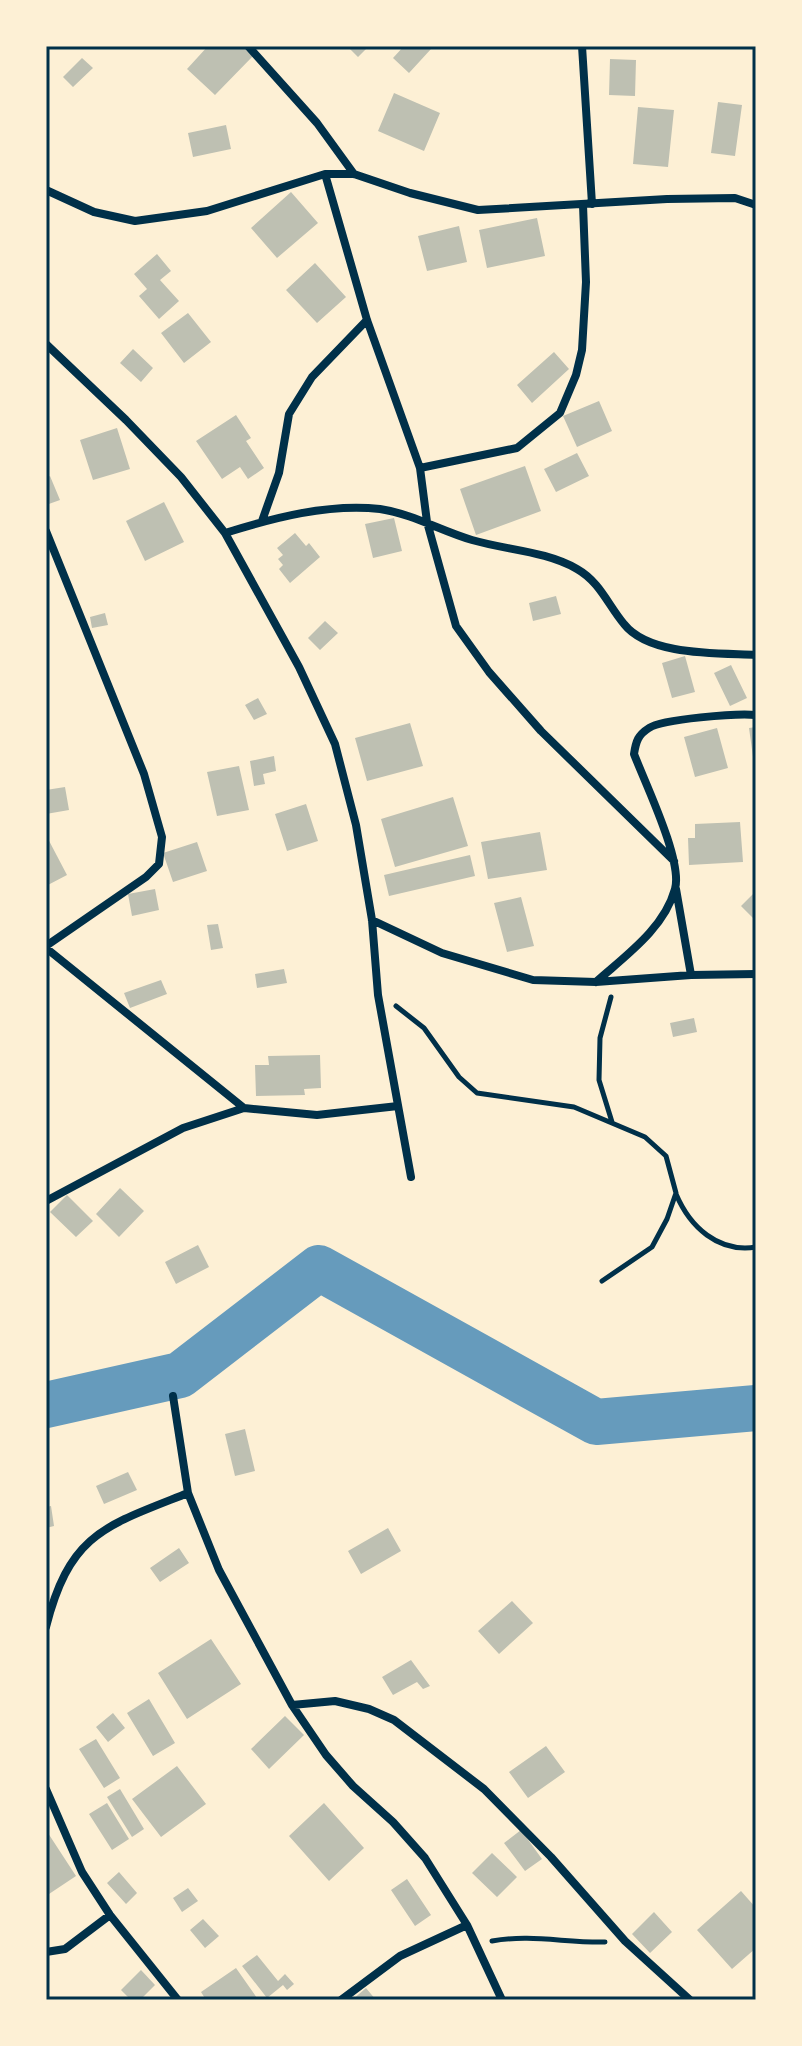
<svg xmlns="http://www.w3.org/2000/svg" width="802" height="2046" font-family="'Nunito Sans',sans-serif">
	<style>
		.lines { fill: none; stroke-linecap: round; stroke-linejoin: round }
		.river { stroke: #669bbc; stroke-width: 46 }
		.building { fill: #bec0b2 }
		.path { stroke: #003049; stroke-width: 5 }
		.minor { stroke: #003049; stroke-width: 8 }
		.neatline { fill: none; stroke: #003049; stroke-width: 3 }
	</style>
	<rect width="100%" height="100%" fill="#fdf0d5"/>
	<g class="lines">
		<!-- river -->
		<path class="river" d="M46,1405L180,1375L319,1268L596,1422L756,1408"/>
	</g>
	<!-- building -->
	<path class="building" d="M208,46H242L253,56L215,95L187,69Z
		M347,46H369L358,57Z
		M404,46H428L431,49L409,73L393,58Z
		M82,58L93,68L73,87L63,77Z
		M610,59L636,60L635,96L609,95Z
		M394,93L440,113L424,151L378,131Z
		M718,102L742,105L735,156L711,153Z
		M638,107L674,110L668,167L633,164Z
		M226,125L231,149L193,157L188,133Z
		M291,192L318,223L277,258L251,228Z
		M537,218L545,256L487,268L479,230Z
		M459,226L467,262L427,271L418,236Z
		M157,254L171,271L160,280L179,301L159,319L139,296L147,289L134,274Z
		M315,263L346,297L317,323L286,290Z
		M188,313L211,342L184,363L161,333Z
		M133,349L153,368L141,382L120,363Z
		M554,352L569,369L532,403L517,385Z
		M599,401L612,431L577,447L563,416Z
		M236,415L251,438L246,441L264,468L248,479L240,467L222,479L196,441Z
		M117,428L130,469L93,480L80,440Z
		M577,453L589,476L556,492L544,469Z
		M525,466L541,511L476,535L460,489Z
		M50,476L60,500L46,505V478Z
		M164,502L184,542L145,561L126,521Z
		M394,518L402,551L373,558L365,524Z
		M295,533L306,546L309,543L320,557L290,583L279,569L283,565L278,559L283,555L277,548Z
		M556,596L561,614L533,621L529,603Z
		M105,613L108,625L92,628L90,617Z
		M325,621L338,633L320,650L308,638Z
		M685,656L695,692L672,698L662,663Z
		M731,665L747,698L730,706L714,673Z
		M258,698L267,714L254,720L245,705Z
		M410,723L423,766L367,781L355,738Z
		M756,727V764H754L749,728Z
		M717,728L728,768L695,777L684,737Z
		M274,756L276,771L263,774L265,784L254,786L250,761Z
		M239,766L249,810L217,816L207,772Z
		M65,787L69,810L46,814V790Z
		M453,797L468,846L395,867L381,819Z
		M306,804L318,841L287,851L275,814Z
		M740,822L743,862L689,865L688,838H695V824Z
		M540,832L547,870L488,879L481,842Z
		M46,835L67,875L46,886Z
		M197,842L207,871L173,882L163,853Z
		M470,855L475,876L389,896L384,875Z
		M155,889L159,910L132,916L128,894Z
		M756,891V921L741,906Z
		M521,897L534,946L507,952L494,903Z
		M218,924L223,948L211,950L207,925Z
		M284,969L287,983L257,988L255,974Z
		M161,980L167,994L130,1008L124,993Z
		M694,1018L697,1032L673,1037L670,1023Z
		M320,1055L321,1088L304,1089L305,1095L256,1096L255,1065H269L268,1056Z
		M120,1188L144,1211L119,1237L96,1214Z
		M67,1195L93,1221L76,1237L50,1212Z
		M198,1245L209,1267L176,1284L165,1262Z
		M245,1429L255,1471L235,1476L225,1434Z
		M128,1472L137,1490L104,1504L96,1486Z
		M51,1506L54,1526L46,1528V1507Z
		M388,1528L401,1551L361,1574L348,1551Z
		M179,1548L189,1563L160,1582L150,1568Z
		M512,1601L533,1623L499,1654L478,1631Z
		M211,1639L241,1684L187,1719L158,1673Z
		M411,1660L430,1686L423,1689L417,1682L393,1695L382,1677Z
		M149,1699L175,1743L153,1756L127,1713Z
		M113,1713L125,1728L108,1742L96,1727Z
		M285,1716L304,1735L269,1769L251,1749Z
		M96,1739L120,1778L104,1788L79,1749Z
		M546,1746L565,1772L528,1798L509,1772Z
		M177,1766L206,1804L161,1837L132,1799Z
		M120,1789L144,1829L132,1837L107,1797Z
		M107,1803L129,1839L112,1850L89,1814Z
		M324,1803L364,1848L329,1881L289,1836Z
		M46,1830L76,1876L46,1896Z
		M521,1830L542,1859L525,1871L504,1843Z
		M492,1853L517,1877L497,1897L472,1873Z
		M119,1872L137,1893L126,1904L107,1883Z
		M407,1879L431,1915L415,1926L391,1890Z
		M188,1888L198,1901L182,1912L173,1898Z
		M741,1891L756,1908V1948L732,1969L697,1930Z
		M654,1912L672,1932L650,1953L632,1934Z
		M203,1919L219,1936L205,1948L190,1930Z
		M257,1955L278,1981L285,1974L294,1984L287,1990L283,1985L267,1998L242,1966Z
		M236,1968L257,1998L254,2000H206L201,1992Z
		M141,1970L155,1985L140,2000H131L121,1990Z
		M366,1988L376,2000H352Z"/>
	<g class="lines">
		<!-- path -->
		<path class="path" d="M611,997L600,1038L599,1080L612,1122
			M396,1006L424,1028L459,1077L477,1093L574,1107L645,1137L666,1156L676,1193L667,1219L652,1247L602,1281
			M676,1194C690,1227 718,1253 756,1247
			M492,1941C531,1934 566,1943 605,1942"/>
		<!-- minor -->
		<path class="minor" d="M248,46L317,123L354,174
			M582,46L592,204
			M325,174L367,320L420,468L427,522L456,626L489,672L541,731L674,861
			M46,190L94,212L135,221L207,211L325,174H354L410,193L478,210L667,199L735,198L756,205
			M46,344L126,420L181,477L225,533L299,667L335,744L356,825L372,920L378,995L411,1177
			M420,468L517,448L560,413L576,375L582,350L586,282L583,205
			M262,521L279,473L289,414L312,377L367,320
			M46,531L144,774L162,837L159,864L146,877L46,946
			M225,533C273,518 329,503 380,509C413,514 441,531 472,540C506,550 546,551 577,569C600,582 608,605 624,624C649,656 718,653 756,655
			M676,889L691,975
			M372,920L442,953L533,980L596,982L691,975L756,974
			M46,948L244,1108
			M596,982C625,956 664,929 675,889C683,861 645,783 634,754C636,741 638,735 649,728C662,719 738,713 756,715
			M46,1201L183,1128L244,1108L317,1115L398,1106
			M173,1396L188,1493L219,1570L292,1705L326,1755L353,1786L393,1822L425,1858L467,1925L502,2000
			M46,1627C70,1533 105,1526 188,1493
			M292,1705L335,1701L369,1709L394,1720L484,1789L551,1857L625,1941L690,2000
			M46,1789L82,1872L110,1915L178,2000
			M46,1952L65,1949L110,1915
			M341,2000L400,1956L467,1925"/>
	</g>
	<!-- border -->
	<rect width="802" height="2046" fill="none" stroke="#fdf0d5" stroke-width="96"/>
	<rect x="48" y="48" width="706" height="1950" class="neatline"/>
</svg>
